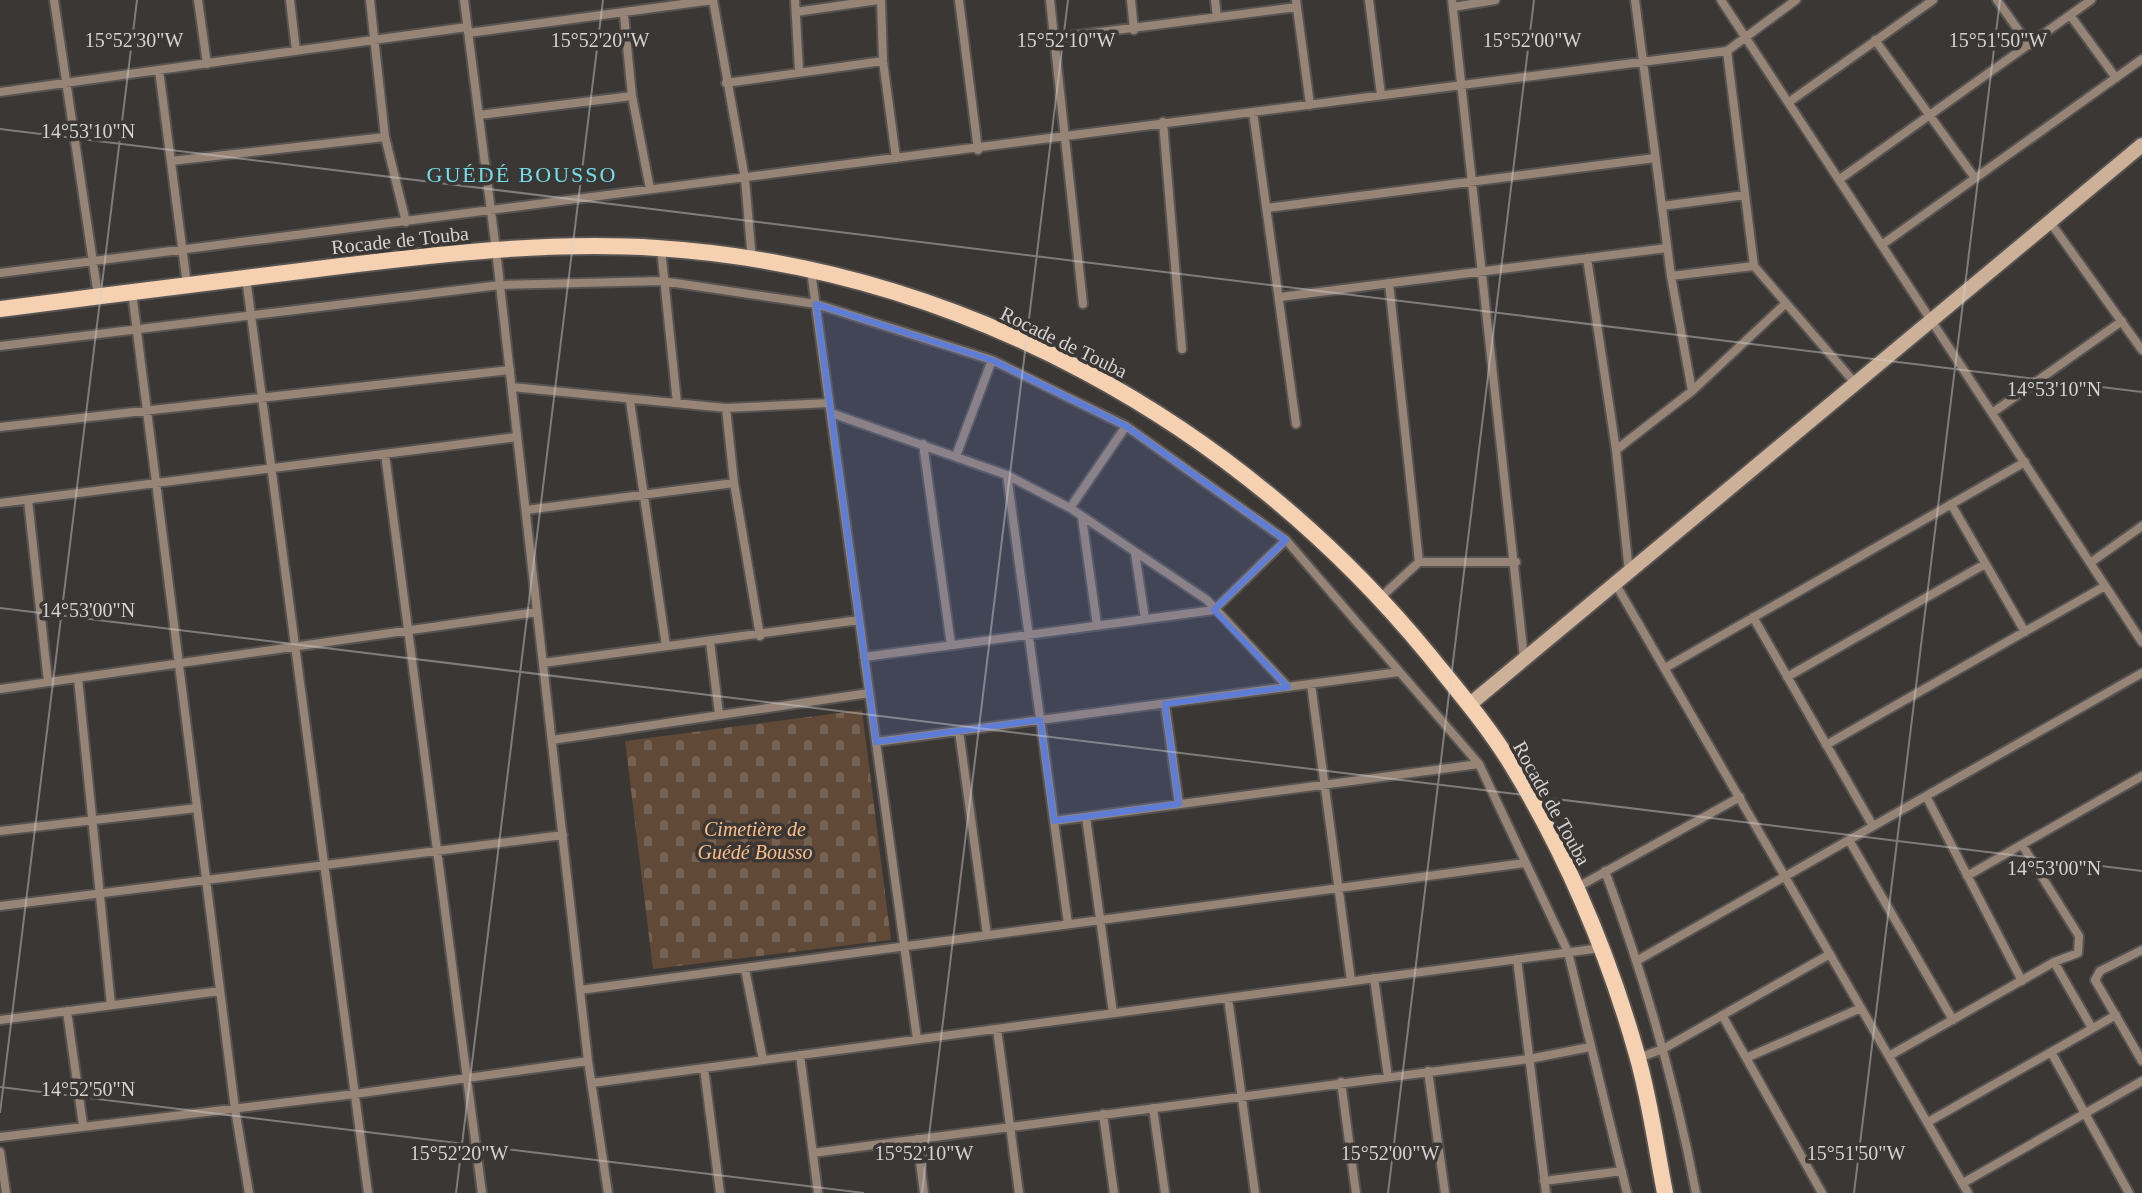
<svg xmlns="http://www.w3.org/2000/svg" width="2142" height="1193" font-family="Georgia,serif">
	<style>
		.cemetery { fill: url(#cemetery-stones) }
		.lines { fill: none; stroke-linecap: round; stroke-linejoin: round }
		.street-casing { stroke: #565351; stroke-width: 12 }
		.secondary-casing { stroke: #565351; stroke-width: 18 }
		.primary-casing { stroke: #565351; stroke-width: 20 }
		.street { stroke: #968476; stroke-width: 8 }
		.secondary { stroke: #ccb098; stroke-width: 14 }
		.primary { stroke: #f5d1b2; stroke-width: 16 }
		.marked { fill: #5d7dd6; fill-opacity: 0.2; stroke: #5d7dd6; stroke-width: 6; stroke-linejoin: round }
		.ticks { fill: none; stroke: #d5d3d2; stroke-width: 2; stroke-opacity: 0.45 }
		.labels { text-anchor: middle; stroke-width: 7; stroke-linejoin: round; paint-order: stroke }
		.street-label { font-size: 20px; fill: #d5d3d2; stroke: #3a3735 }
		.park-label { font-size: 20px; font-style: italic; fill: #fbbe89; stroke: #3a3735 }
		.neighbourhood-label { font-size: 22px; letter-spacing: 2px; fill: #73dee9; stroke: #3a3735 }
		.ticks-label { font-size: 20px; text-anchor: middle; fill: #d5d3d2; stroke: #3a3735; stroke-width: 7; stroke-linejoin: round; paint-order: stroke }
	</style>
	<defs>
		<pattern id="cemetery-stones" width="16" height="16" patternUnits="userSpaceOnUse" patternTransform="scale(2)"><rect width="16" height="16" fill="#604936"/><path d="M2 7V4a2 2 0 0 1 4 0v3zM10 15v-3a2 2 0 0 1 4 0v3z" fill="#766252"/></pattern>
	</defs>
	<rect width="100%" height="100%" fill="#3a3735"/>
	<!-- cemetery -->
	<path class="cemetery" d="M862,710L891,940L653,969L625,741Z"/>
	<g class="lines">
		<!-- street casing -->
		<g class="street-casing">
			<path id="street" d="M54,0L98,296
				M198,0L207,64
				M290,0L296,51
				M370,0L385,137L406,222
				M464,0L496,250L588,1061L608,1193
				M713,0L745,179L752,260
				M795,0L799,70
				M881,0L883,61L896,158
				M959,0L978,150
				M1050,0L1083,304
				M1131,0L1134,30
				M1215,0L1217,17
				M1296,0L1310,105
				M1369,0L1381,95
				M1452,0L1524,658
				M1635,0L1671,276L1692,391
				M1721,0L2142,642
				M1997,0L2029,45
				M1453,7L1495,0
				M796,12L878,0
				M624,15L632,96L650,189
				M2070,15L2116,78
				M468,33L713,0
				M1053,38L1297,7
				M1875,40L1975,178
				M1727,51L1754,266L1855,383
				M159,70L187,285
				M726,83L883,61
				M0,92L467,27
				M1789,102L1933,0
				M1253,112L1296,424
				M479,115L632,96
				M1163,122L1182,349
				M171,161L385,137
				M1840,179L2091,0
				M1662,206L1745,195
				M1267,208L1655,158
				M2050,222L2142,350
				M1883,244L2142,59
				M661,249L677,403
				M1587,258L1616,450L1629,572
				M811,271L917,1039
				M0,273L1727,51L1796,0
				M1671,276L1754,266
				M246,278L368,1193
				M1389,283L1419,562
				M132,292L235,1109L249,1193
				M1280,297L1667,248
				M0,346L500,285L662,281L816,304L992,360L1126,426L1286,540L1479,764L1568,952L1627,1193
				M512,387L726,408L829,403
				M630,401L666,646
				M726,408L734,483L760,636
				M831,413L1007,475L1070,508L1207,600L1288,687
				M1992,413L2122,321
				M0,427L510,370
				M923,444L951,645
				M1616,450L1692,391L1786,303
				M385,454L482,1193
				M956,456L992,360
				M1007,475L1068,924
				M28,500L48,682
				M0,503L517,437
				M1951,504L2025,632
				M1070,508L1126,426
				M526,510L734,483
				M1082,518L1097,625
				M1135,553L1145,619
				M2090,563L2142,526
				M1615,583L1968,1193
				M1381,597L1419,562H1516
				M1753,617L1873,826
				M710,642L719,714
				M864,657L1214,610L1286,540
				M543,663L859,620
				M1665,668L2025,462
				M1787,677L1985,564
				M78,678L111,1005
				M1311,684L1351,981
				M0,689L537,612
				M1165,704L1179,804
				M959,731L987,935
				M552,740L869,693
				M876,742L1399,672
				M1826,745L2105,586
				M1926,796L2022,981
				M1086,817L1113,1013
				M1054,821L1479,764
				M0,831L197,808
				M1849,840L1953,1020
				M1605,871C1644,976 1675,1083 1696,1193
				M1967,876L2142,776
				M1576,888L1740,797
				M0,906L563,835
				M2142,950L2100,971L2095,980L2142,1061
				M1517,959L1546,1193
				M1638,960L2142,673
				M2054,962L2092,1028
				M745,969L763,1060
				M1374,978L1388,1077
				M580,990L1525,863
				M1228,998L1255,1193
				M67,1011L83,1125
				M1722,1015L1822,1193
				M0,1020L220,991
				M997,1029L1019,1193
				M2051,1052L2129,1193
				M800,1055L818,1193
				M1889,1056L2054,962L2078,953L2079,936L2022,845
				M1638,1058L1663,1049L1830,954
				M1746,1058L1861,1008
				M704,1068L720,1193
				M1428,1071L1445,1193
				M1341,1082L1356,1193
				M592,1083L1601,948
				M1153,1108L1165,1193
				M1103,1114L1114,1193
				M1928,1122L2116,1015
				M0,1137L355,1094L588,1061
				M917,1139L924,1193
				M0,1152L6,1193
				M813,1153L1529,1059L1590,1047
				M1544,1181L1622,1171
				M1963,1183L2142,1081"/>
		</g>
		<!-- secondary casing -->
		<g class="secondary-casing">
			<path id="secondary" d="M1469,705L2142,145"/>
		</g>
		<!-- primary casing -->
		<g class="primary-casing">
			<path id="primary" d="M0,309C111,295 222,280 333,267C440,254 549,241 657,248C960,268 1238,422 1429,655C1458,691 1489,727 1513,767C1567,856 1609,956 1637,1055C1650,1100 1656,1147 1665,1193"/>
		</g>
		<!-- street -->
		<use href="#street" class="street"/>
		<!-- secondary -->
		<use href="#secondary" class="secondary"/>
		<!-- primary -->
		<use href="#primary" class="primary"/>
	</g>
	<!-- marked area -->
	<path class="marked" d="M816,304L992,360L1126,426L1286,540L1214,610L1288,687L1165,704L1179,804L1054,821L1040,720L876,742Z"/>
	<!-- ticks -->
	<path class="ticks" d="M0,129L2142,392M0,608L2142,871M0,1087L864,1193M0,1113L137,0M456,1193L603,0M922,1193L1068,0M1388,1193L1534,0M1854,1193L2000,0"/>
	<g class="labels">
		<!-- street labels -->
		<g class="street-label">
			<text transform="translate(400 240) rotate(-6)" y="7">Rocade de Touba</text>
			<text transform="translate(1064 342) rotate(26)" y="7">Rocade de Touba</text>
			<text transform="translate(1552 803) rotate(61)" y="7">Rocade de Touba</text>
		</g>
		<!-- park labels -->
		<g class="park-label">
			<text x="755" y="836">Cimetière de<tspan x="755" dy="23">Guédé Bousso</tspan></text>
		</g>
		<!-- neighbourhood labels -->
		<g class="neighbourhood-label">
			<text x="522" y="182">GUÉDÉ BOUSSO</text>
		</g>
	</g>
	<g class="ticks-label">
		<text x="134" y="47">15°52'30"W</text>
		<text x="600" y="47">15°52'20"W</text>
		<text x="1066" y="47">15°52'10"W</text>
		<text x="1532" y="47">15°52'00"W</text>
		<text x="1998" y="47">15°51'50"W</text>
		<text x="88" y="138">14°53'10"N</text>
		<text x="2054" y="396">14°53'10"N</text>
		<text x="88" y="617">14°53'00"N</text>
		<text x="2054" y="875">14°53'00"N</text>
		<text x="88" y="1096">14°52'50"N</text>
		<text x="459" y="1160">15°52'20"W</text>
		<text x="924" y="1160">15°52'10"W</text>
		<text x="1390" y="1160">15°52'00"W</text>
		<text x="1856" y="1160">15°51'50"W</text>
	</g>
</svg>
